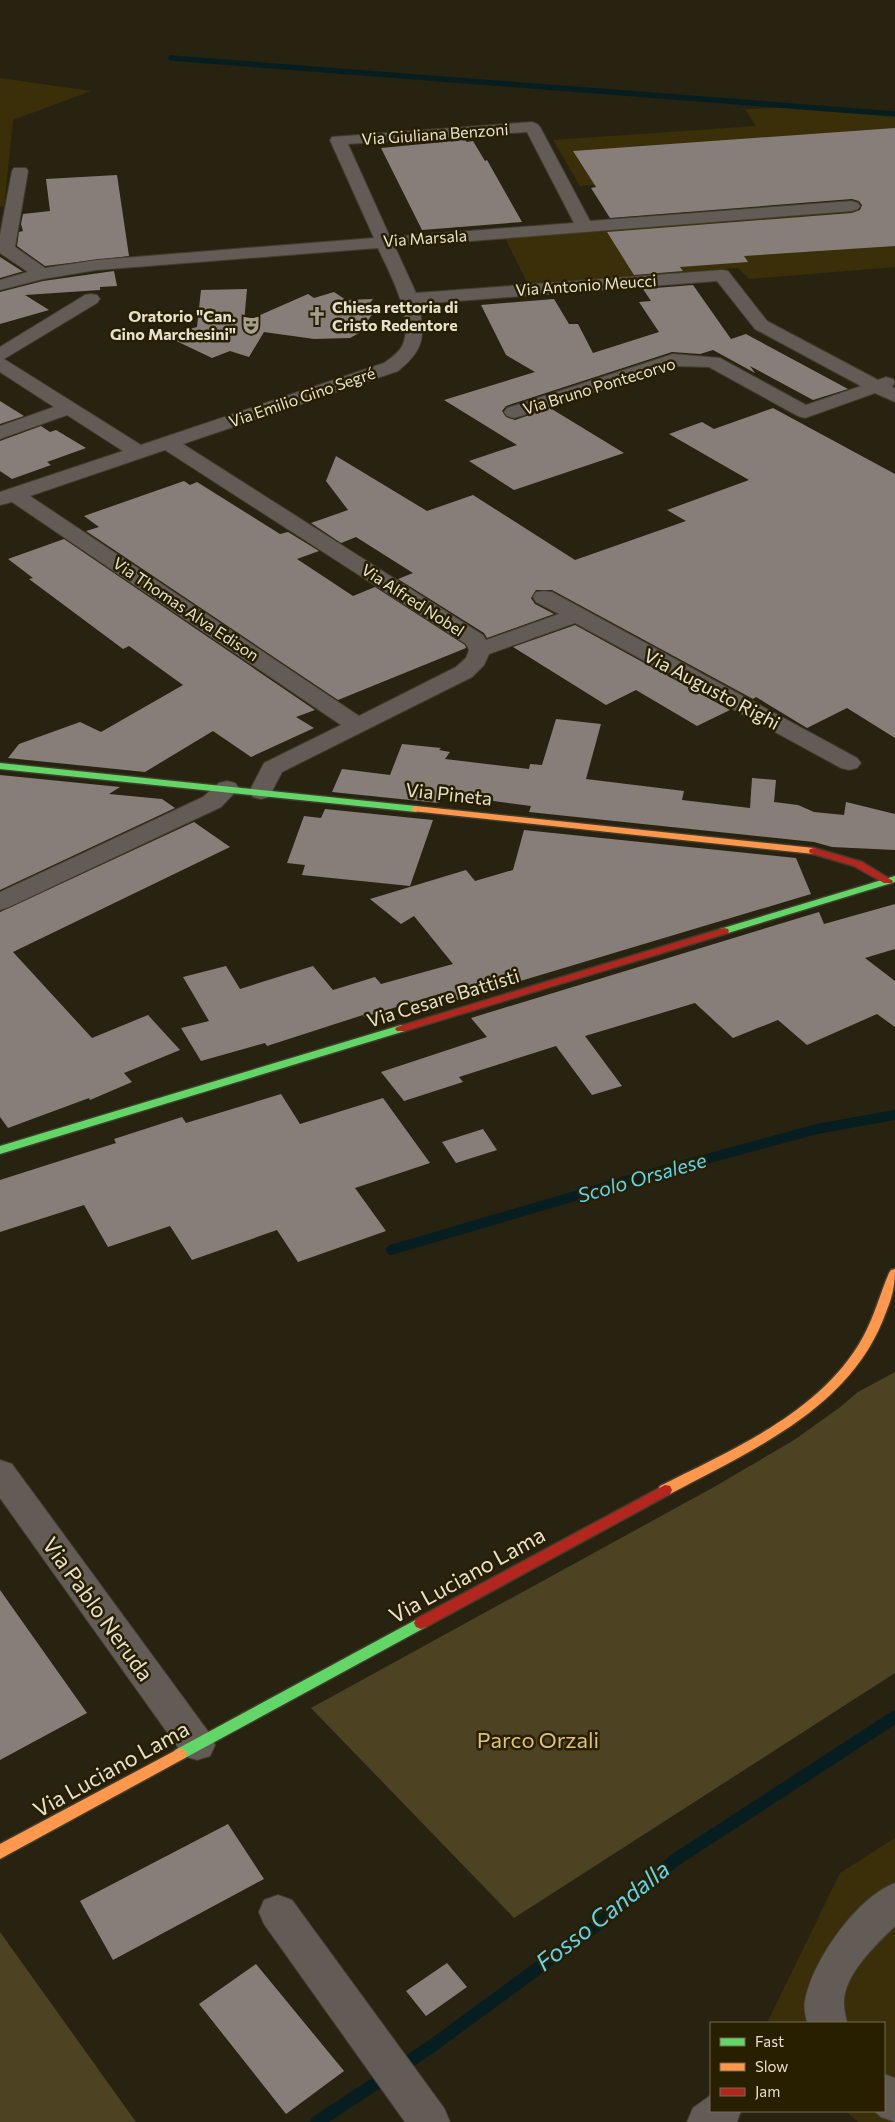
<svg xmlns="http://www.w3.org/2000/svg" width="895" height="2122" font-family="Commissioner,sans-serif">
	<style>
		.built { fill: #3a2f08 }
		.green { fill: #4d4221 }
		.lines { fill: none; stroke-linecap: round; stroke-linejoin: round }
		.stream-far2 { stroke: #071e21; stroke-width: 5.5 }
		.stream-far1 { stroke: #071e21; stroke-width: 10 }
		.stream { stroke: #071e21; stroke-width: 13 }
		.building { fill: #877e7a }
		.street-casing { stroke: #413d2d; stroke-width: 2 }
		.fast-casing { stroke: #413d2d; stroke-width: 3 }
		.slow-casing { stroke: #413d2d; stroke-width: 3 }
		.jam-casing { stroke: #413d2d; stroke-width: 3 }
		.street { fill: #635b55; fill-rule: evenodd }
		.fast { fill: #63d668; fill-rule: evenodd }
		.slow { fill: #ff974d; fill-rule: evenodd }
		.jam { fill: #b3261e; fill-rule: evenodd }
		.labels { text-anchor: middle; stroke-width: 5; stroke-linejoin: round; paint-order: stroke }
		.far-street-label { font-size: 16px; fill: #e6e0ce; stroke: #281e00 }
		.far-poi-label { font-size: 16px; font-weight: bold; fill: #e6e0ce; stroke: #281e00; text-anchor: start }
		.street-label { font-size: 19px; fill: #e6e0ce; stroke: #281e00 }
		.water-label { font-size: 20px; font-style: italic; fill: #5dd5ef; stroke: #281e00 }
		.near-street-label { font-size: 22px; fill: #e6e0ce; stroke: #281e00 }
		.near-park-label { font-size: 22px; fill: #dfc36b; stroke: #281e00 }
		.near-water-label { font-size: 24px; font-style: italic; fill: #5dd5ef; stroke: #281e00 }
	</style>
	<rect width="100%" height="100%" fill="#282311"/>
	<!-- built -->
	<path class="built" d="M0,78L91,91L13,120L4,207L0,206Z
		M801,107L895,114V267L749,279L738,268L528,284L504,236L865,208L813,167L580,186L553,140L756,126L745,109Z
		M895,1838V2122H858L845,2111H884V2023H767L840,1873Z"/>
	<!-- green -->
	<path class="green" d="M895,1372V1673L514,1918L311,1708L714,1487L794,1440L839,1408L858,1392Z
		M0,1932L136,2122H0Z"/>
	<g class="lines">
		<!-- stream-far2 -->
		<path class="stream-far2" d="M171,58L895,114"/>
		<!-- stream-far1 -->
		<path class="stream-far1" d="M391,1250L643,1176L817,1129L895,1115"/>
		<!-- stream -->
		<path class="stream" d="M399,2068L432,2046L594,1927L675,1860L895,1717
			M317,2122L387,2076"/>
	</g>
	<!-- building -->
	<path class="building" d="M895,128V246L744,256L748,262L680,267L683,271L634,275L607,232L852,213L860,210L862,205L859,201L852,199L610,218L591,188L596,187L573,151Z
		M465,140L467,142L473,141L485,161L487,160L522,222L422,230L381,148Z
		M117,175L129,256L45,266L17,246L19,232L23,231L21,224L23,214L50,211L46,179Z
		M0,257L22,271H24L0,278Z
		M114,271L117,286L100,287V290L25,295L49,310L0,324V292L43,281Z
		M693,285L731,339L746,334L848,389L813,400L750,366L755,373L713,350L700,354L672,352L506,406L502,411L506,417L515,420L550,408L624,453L514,490L469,461L517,445L444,400L535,372L506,355L481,305L554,299L569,324H578L593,353L659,332L639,302L651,301L643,289Z
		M247,289L244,322L308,294L314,298L334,292L346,300L373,299L367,307L376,309L359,333L350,338L314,339L264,332L249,357L230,351L212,358L172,339L187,336L182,331L197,327L201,290Z
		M0,401L24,416L0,424Z
		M773,408L895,474V738L847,708L807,728L756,697L753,699L552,590H536L531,598L535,604L554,614L487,638L484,633L398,579L413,573L356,537L341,543L311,523L348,510L326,481L336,456L427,511L473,495L575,560L686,521L667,510L749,480L669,434L702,422L714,429Z
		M41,426L50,432L56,430L86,448L47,462L51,465L12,479L0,471V441Z
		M184,481L190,485L197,482L280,534L288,532L319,551L297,559L353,596L375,587L465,645L466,648L338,700L86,531L99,527L84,516Z
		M64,539L315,710L296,717L314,728L251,757L213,731L145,772L8,758L19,744L80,722L101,732L183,685L129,646L123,649L29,579L33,578L8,559Z
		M575,625L730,710L697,726L636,690L606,705L513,647Z
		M556,719L601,724L586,779L684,791L682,800L750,808L752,778L776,780L774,802L798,805L814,812L844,815L846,802L895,814V850L832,847L814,842L529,812L531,806L442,794L439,803L332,792L342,769L390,775L402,744L441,748L439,750L450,752L445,759L529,769L530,764L542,765Z
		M0,775L120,787L109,794L162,799L175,808L0,890Z
		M325,809L433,820L410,886L302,875L305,865L287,863L304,816L321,818Z
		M194,822L230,847L13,952L92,1038L148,1015L180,1050L124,1073L132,1082L90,1100L89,1098L8,1128L0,1117V912Z
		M524,830L796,858L811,894L457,1000L449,991L364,1017L363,1015L267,1046L265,1043L201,1061L181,1028L209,1021L183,977L226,966L240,989L313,966L333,990L375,977L381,984L453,964L414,916L401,924L370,899L466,870L475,881L513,870Z
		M895,904V949L865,958L895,981V1027L877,1014L807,1045L778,1020L733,1038L695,1003L585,1036L622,1086L592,1095L556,1046L459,1077L463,1082L404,1101L381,1072L487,1037L471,1018L819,912L824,924Z
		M281,1094L300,1124L383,1098L430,1163L355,1188L386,1231L298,1262L277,1230L192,1260L170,1226L108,1247L84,1205L0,1232V1180L116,1143L114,1139L182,1117L186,1123Z
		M483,1129L497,1150L456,1163L442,1142Z
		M0,1590L87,1713L0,1760Z
		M228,1824L264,1879L113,1960L80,1901Z
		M447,1963L467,1987L426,2016L406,1991Z
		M256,1964L344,2071L286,2114L199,2004Z"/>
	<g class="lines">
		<!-- street casing -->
		<g class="street-casing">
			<path id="street" d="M532,122L537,124L540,127L590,221L852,201L858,203L860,206L858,209L852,211L395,247L416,293L722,270L728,271L767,321L878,380L886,377L893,379L895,382L892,387L895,388V402L875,393L805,418L798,416L709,367L674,366L521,416L514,418L507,416L504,412L507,408L673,354L720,358L806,405L861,386L755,329L717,281L419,304C424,337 426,348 398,371L183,444L483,635L486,640L559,614L536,602L533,597L536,592L544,591L552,592L857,758L861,763L857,768L849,770L841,768L575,623L489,654L484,665L472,677L282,772L269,797L261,799L253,797L249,792L264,763L341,725L12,502L0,505V492L123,451L67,415L0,439V426L54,407L0,372V347L85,295L91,294L97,295L100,299L97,303L4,359L141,445L384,363C391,358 400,352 403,344C414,317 389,272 378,248L97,270L43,279L0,290V280L28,272L0,253V235L12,171L14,168H26L28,171L15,247L45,268L97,260L374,238L330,140L332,137ZM527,132L574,223L390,237L348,144ZM165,450L466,644L469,650L466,658L456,667L359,716L30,496Z
				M227,781L235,783L239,788L221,807L9,907L0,910V892L203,797L219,783Z
				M0,1460L12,1464L210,1734L215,1745L210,1756L197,1760L184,1756L0,1498Z
				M895,1883V1926C876,1945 843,1975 844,2004C844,2010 846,2017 847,2023H807C806,2016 803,2007 805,2001C812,1961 857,1897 895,1883Z
				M278,1895L292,1900L444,2108L450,2122H405L264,1924L259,1912L264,1900Z
				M884,2074L895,2078V2122L881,2117L874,2111H884Z
				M711,2095V2111H741L737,2122H687L693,2108Z"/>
		</g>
		<!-- fast casing -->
		<g class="fast-casing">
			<path id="fast" d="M0,763L416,806L421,809L416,812L0,769Z
				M895,876V882L728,933H720L719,931L720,929Z
				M401,1025L407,1029L405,1031L0,1154V1146Z
				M421,1617L426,1619L428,1623L426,1627L185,1758L180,1760L175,1758L173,1754L175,1750Z"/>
		</g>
		<!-- slow casing -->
		<g class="slow-casing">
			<path id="slow" d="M416,806L814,848L819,851L814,854L412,811L411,809Z
				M895,1269C895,1290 891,1300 883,1320C847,1410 750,1451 670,1494L665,1495L660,1494L658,1490L660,1486C733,1449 822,1412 863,1337C874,1317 880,1294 889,1273L891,1270Z
				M180,1748L185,1750L187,1754L185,1758L0,1859V1844Z"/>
		</g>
		<!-- jam casing -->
		<g class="jam-casing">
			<path id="jam" d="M814,848L862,862L893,881L892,883H884L854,866L810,853L809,851L810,849Z
				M724,928L728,929L729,931L728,933L405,1031H397L395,1029L397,1027Z
				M665,1485L670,1486L672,1490L670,1494L426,1627L421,1629L416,1627L414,1623L416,1619Z"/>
		</g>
		<!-- street -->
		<use href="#street" class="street"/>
		<!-- fast -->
		<use href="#fast" class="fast"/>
		<!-- slow -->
		<use href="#slow" class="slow"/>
		<!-- jam -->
		<use href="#jam" class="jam"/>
	</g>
	<!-- icons -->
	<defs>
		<g id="church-bare" transform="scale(1.5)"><path d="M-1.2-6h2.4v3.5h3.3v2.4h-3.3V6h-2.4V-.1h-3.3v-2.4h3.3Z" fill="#a49e8c" stroke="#281e00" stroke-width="2.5" paint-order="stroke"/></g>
		<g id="theatre-bare" transform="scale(1.5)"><path d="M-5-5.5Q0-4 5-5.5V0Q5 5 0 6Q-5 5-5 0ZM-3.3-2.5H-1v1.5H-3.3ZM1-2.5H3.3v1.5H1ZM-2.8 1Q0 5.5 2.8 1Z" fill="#a49e8c" stroke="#281e00" stroke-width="2.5" paint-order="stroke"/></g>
	</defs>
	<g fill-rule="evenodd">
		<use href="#church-bare" x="317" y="316"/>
		<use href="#theatre-bare" x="251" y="325"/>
	</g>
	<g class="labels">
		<!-- far-street labels -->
		<g class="far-street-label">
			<text transform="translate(435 134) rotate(-4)" y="6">Via Giuliana Benzoni</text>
			<text transform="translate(425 238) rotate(-4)" y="6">Via Marsala</text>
			<text transform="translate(586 285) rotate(-4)" y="6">Via Antonio Meucci</text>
			<text transform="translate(599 386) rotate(-17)" y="6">Via Bruno Pontecorvo</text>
			<text transform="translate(302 397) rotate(-19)" y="6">Via Emilio Gino Segré</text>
			<text transform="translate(413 600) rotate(33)" y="6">Via Alfred Nobel</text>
			<text transform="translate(186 609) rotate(34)" y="6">Via Thomas Alva Edison</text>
		</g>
		<!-- far-poi labels -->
		<g class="far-poi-label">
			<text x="332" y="313">Chiesa rettoria di<tspan x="332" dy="18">Cristo Redentore</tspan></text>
			<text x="236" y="322" text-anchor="end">Oratorio "Can.<tspan x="236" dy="18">Gino Marchesini"</tspan></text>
		</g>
		<!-- street labels -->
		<g class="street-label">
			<text transform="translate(712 689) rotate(28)" y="7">Via Augusto Righi</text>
			<text transform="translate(449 794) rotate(6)" y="7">Via Pineta</text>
			<text transform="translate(443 998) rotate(-17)" y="7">Via Cesare Battisti</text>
		</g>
		<!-- water labels -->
		<g class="water-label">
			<text transform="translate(642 1178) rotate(-16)" y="7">Scolo Orsalese</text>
		</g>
		<!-- near-street labels -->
		<g class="near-street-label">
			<text transform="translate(467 1575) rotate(-29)" y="8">Via Luciano Lama</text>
			<text transform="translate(98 1609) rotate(54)" y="8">Via Pablo Neruda</text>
			<text transform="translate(111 1769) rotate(-29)" y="8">Via Luciano Lama</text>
		</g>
		<!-- near-park labels -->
		<g class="near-park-label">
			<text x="538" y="1748">Parco Orzali</text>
		</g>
		<!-- near-water labels -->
		<g class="near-water-label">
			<text transform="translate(603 1916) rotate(-38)" y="8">Fosso Candalla</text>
		</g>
	</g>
	<!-- legend -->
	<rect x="710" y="2022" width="175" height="90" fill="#281e00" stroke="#746c52"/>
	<rect x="720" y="2038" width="25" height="8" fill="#63d668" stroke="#746c52"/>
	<text x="755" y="2047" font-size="15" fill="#e6e0ce">Fast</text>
	<rect x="720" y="2063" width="25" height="8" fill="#ff974d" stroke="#746c52"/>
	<text x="755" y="2072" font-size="15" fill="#e6e0ce">Slow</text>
	<rect x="720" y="2088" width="25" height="8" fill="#b3261e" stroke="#746c52"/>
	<text x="755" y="2097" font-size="15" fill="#e6e0ce">Jam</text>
</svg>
